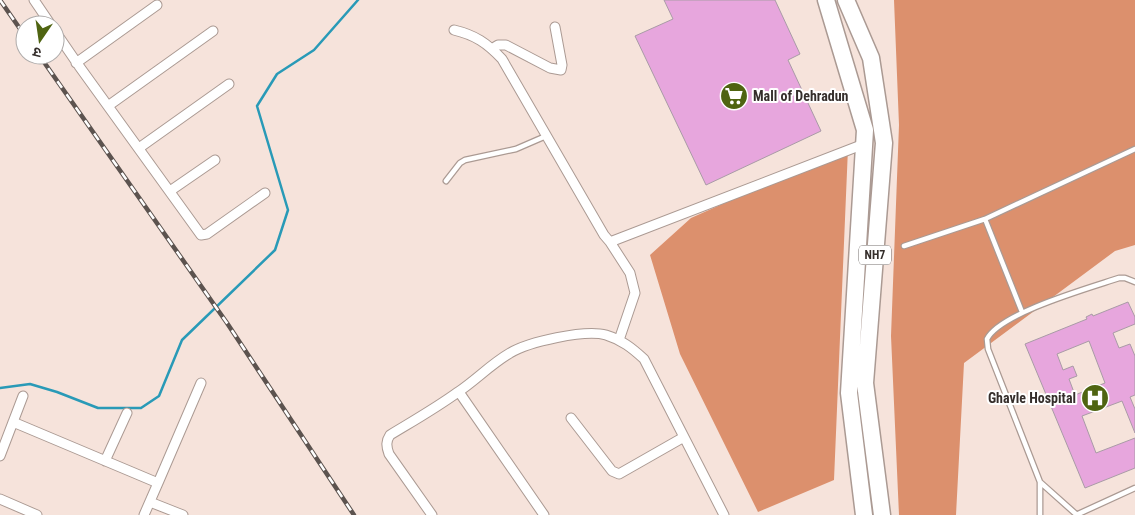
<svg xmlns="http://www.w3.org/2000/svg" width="1135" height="515" font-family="'Roboto Condensed','Noto Sans Devanagari',sans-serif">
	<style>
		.forest { fill: #dc906d }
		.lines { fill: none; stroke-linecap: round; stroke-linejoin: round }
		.stream { stroke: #299ab7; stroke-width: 2.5 }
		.building { fill: #e7a6dd; stroke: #a99ba6; fill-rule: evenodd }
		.lane-casing { stroke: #ab9a93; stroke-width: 7 }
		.street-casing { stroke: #ab9a93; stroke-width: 11 }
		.highway-casing { stroke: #ab9a93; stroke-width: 19 }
		.lane { stroke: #fff; stroke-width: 4.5 }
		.street { stroke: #fff; stroke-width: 9 }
		.highway { stroke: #fff; stroke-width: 16 }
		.rail-casing { stroke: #5c534f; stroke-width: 4.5 }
		.rail { stroke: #fff; stroke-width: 2.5; stroke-dasharray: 8; stroke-linecap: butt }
		.labels { text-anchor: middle; stroke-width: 4; stroke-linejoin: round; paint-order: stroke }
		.shield { fill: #fff; stroke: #726d6b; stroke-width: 1 }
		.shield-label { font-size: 12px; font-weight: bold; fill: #352e2b }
		.poi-label { font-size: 14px; font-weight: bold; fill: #352e2b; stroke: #fff; text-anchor: start }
	</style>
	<rect width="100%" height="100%" fill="#f6e3db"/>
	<!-- forest -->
	<path class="forest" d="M894,0H1135V245L1115,251L964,363L956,515H899L891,336L899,125Z
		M848,148L834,480L758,512L680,354L650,255L691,218Z"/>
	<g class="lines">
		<!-- stream -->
		<path class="stream" d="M0,388L30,384L57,392L98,408H141L159,396L182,340L275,250L288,210L257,106L277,74L314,50L358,0"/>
	</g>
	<!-- building -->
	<path class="building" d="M664,0H775L800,54L788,60L821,131L706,185L635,36L673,19Z
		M1128,302L1135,317V324L1113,333L1119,348L1130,344L1135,356V395L1130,397L1135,409V433L1122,401L1082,416L1096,453L1135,438V468L1085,488L1025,344L1087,319L1086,317L1092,314L1093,316ZM1089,341L1105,383L1075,395L1069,379L1077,376L1073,366L1063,370L1057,354Z"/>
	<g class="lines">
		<!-- lane casing -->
		<g class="lane-casing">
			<path id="lane" d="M446,181L460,163L465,160L516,149L546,136
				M985,219L1022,312
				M904,246L985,219L1135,149
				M1040,482L1077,515
				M1040,515V482L988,349L987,339C1000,313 1089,288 1119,278H1125L1135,282
				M1076,515L1135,488"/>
		</g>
		<!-- street casing -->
		<g class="street-casing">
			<path id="street" d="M34,0L51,25
				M454,30C475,35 487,43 502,59L604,235L610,242L864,144
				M55,31L79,66L201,235L207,234L265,193
				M493,48L498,45H506L550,68L561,70L562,65L555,27
				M76,63L157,5
				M108,106L213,31
				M139,148L229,84
				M170,191L215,160
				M610,242L630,273L635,293L619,340
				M459,392L544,515
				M571,418L612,471L619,474L684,437
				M13,422L158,483L144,515
				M0,456L23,396
				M105,461L127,413
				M158,483L201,383
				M0,499L37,515
				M150,502L183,515
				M432,515L389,454C386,446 386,441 390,435C413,421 436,408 458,392C476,380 491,364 510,353C528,342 585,329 606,335C622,340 632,348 644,359L724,515"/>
		</g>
		<!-- highway casing -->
		<g class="highway-casing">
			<path id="highway" d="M826,0L865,130L849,393L864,515
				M846,0L871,58L884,143L865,383L882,515"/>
		</g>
		<!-- lane -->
		<use href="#lane" class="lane"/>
		<!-- street -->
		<use href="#street" class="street"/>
		<!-- highway -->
		<use href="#highway" class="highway"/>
		<!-- rail casing -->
		<g class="rail-casing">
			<path id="rail" d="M0,0L25,36
				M39,55L227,323L354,515"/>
		</g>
		<!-- rail -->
		<use href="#rail" class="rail"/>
	</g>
	<!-- icons -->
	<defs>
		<g id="supermarket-disc" transform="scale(1.4375)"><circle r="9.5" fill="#4f6411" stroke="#fff"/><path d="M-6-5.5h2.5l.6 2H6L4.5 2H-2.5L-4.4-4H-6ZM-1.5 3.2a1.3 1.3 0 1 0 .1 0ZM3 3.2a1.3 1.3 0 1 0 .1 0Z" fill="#fff"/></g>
		<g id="hospital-disc" transform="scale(1.4375)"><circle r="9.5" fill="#4f6411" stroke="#fff"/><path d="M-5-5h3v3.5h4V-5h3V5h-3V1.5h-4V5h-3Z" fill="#fff"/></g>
	</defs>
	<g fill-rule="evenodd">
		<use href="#supermarket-disc" x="734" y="96"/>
		<use href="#hospital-disc" x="1095" y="398"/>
	</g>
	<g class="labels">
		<!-- shield labels -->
		<rect class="shield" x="859" y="245.5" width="32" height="19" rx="4"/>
		<g class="shield-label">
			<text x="875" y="259">NH7</text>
		</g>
		<!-- poi labels -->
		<g class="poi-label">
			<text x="753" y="101">Mall of Dehradun</text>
			<text x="1076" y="403" text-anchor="end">Ghavle Hospital</text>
		</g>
	</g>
	<!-- north arrow -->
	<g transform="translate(40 40) rotate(193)"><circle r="24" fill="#ffffff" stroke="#aeabaa"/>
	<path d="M0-4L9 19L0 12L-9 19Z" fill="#4f6411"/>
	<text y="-8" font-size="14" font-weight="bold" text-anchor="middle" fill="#352e2b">उ</text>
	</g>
</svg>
